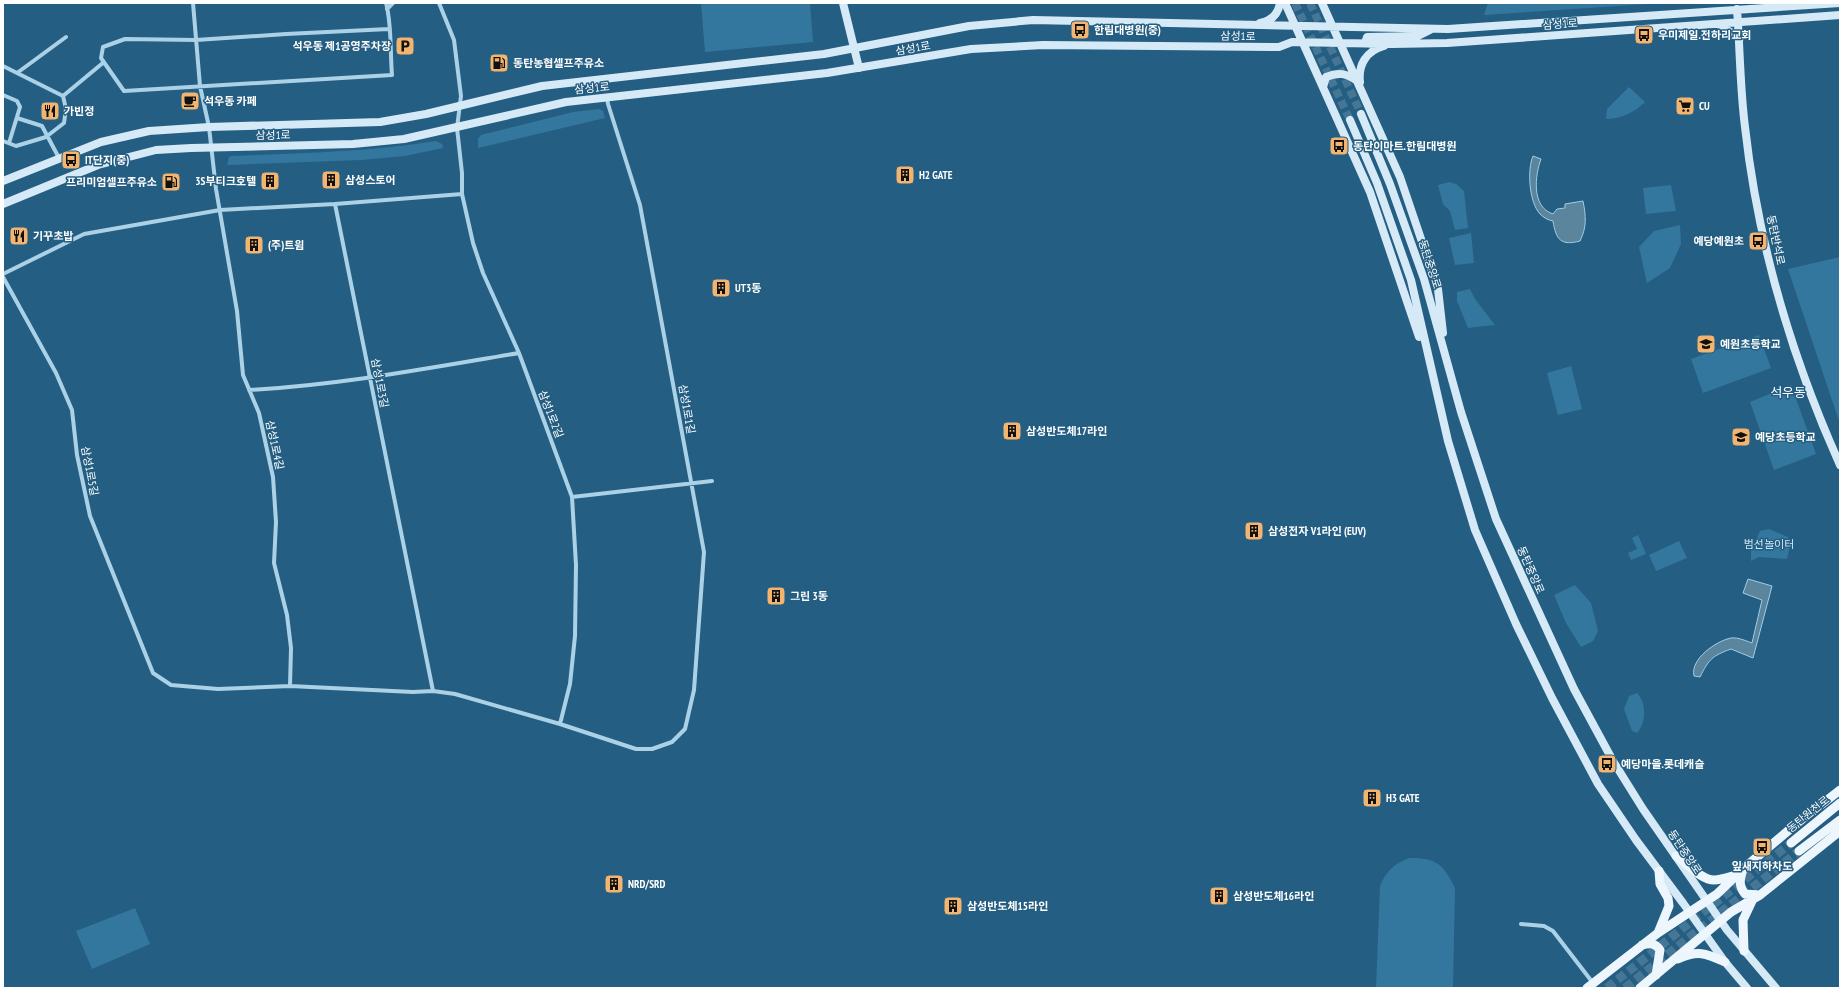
<svg xmlns="http://www.w3.org/2000/svg" width="1843" height="991" font-family="'PT Sans Narrow','Noto Sans KR',sans-serif">
	<style>
		.green { fill: #34779e }
		.water { fill: #5b849d; stroke: #9fcee8 }
		.lines { fill: none; stroke-linecap: round; stroke-linejoin: round }
		.secondary-tunnel { stroke: #457695; stroke-width: 8; stroke-dasharray: 8 4; stroke-linecap: butt }
		.primary-tunnel { stroke: #457695; stroke-width: 9; stroke-dasharray: 9 4.5; stroke-linecap: butt }
		.street { stroke: #abd1e7; stroke-width: 4 }
		.secondary { stroke: #d5eaf6; stroke-width: 8 }
		.primary { stroke: #edf6fd; stroke-width: 9 }
		.labels { text-anchor: middle; stroke-width: 3; stroke-linejoin: round; paint-order: stroke }
		.street-label { font-size: 11px; fill: #fff; stroke: #245e82 }
		.poi-label { font-size: 11px; font-weight: bold; fill: #fff; stroke: #245e82; text-anchor: start }
		.park-label { font-size: 11px; fill: #cfe7f6; stroke: #245e82 }
		.quarter-label { font-size: 13px; fill: #fff; stroke: #245e82 }
	</style>
	<rect width="100%" height="100%" fill="#245e82"/>
	<!-- green -->
	<path class="green" d="M701,3H810L813,42L705,52Z
		M1488,3H1663L1484,15Z
		M1629,87L1645,102C1635,112 1621,119 1606,119L1607,109Z
		M599,109L603,111L605,118L478,148V139L481,135L573,112Z
		M436,141L442,144L443,148L405,156L361,160L227,165L229,157L232,156C300,153 368,152 436,141Z
		M1449,182L1456,184L1464,191L1468,228L1455,230L1450,211L1443,204L1438,185Z
		M1671,185L1676,211L1646,214L1643,188Z
		M1680,225L1681,244L1670,268L1647,283L1639,247L1654,231Z
		M1471,233L1474,263L1455,265L1449,238Z
		M1840,257V424L1788,269Z
		M1470,289L1475,299L1495,325L1468,328L1457,301V292Z
		M1759,335L1771,368L1703,393L1691,359Z
		M1571,366L1582,409L1558,415L1547,373Z
		M1791,385L1816,454L1774,470L1750,402Z
		M1769,529L1788,537L1790,545L1787,559L1759,557L1751,561V551L1760,531Z
		M1638,535L1646,554L1631,560L1628,553L1637,549L1632,538Z
		M1679,541L1687,558L1656,571L1649,555Z
		M1575,585L1591,603L1598,631L1593,641L1581,647L1566,623L1554,595Z
		M1637,693C1647,703 1646,723 1637,733L1632,731L1624,709L1629,696Z
		M1409,858C1437,858 1443,864 1455,888L1453,988H1376L1380,886C1386,871 1394,864 1409,858Z
		M135,908L150,944L92,969L76,931Z"/>
	<!-- water -->
	<path class="water" d="M1533,156L1541,159C1535,175 1531,207 1553,214L1557,209L1565,208V204L1583,201C1586,216 1587,227 1580,241C1561,246 1556,240 1553,221C1548,220 1544,218 1540,214C1529,202 1527,170 1533,156Z
		M1748,579L1772,586L1753,658L1731,649C1712,656 1709,659 1700,677L1694,676C1690,659 1716,641 1731,638C1738,637 1746,641 1752,643L1762,600L1743,593Z"/>
	<g class="lines">
		<!-- secondary-tunnel -->
		<path class="secondary-tunnel" d="M1295,3L1350,120
			M1310,3L1361,114"/>
		<!-- primary-tunnel -->
		<path class="primary-tunnel" d="M1607,988L1791,843
			M1625,988L1799,851"/>
		<!-- street -->
		<path class="street" d="M193,3L200,86L209,127L216,189L237,311L243,375L259,413L273,477L276,522L274,563L287,615L291,648L290,686
			M386,3C392,25 390,52 392,75L124,91L101,58L103,47L125,39L196,40L286,34L389,29
			M439,3L454,40L461,96L457,128L462,173V194L473,243L483,273L519,353L572,497L576,565L575,636L570,684L560,724
			M387,9L393,3
			M3,66L63,96L104,62
			M17,73L66,37
			M3,95L17,101L20,107L9,143
			M17,118L42,126L59,158
			M3,141L16,146L46,137L64,123L66,109L63,96
			M3,274L84,234L220,210L335,204
			M3,277L56,373L72,410L77,455L90,516L153,673L171,685L218,689L290,686L413,692L433,691L455,694L560,724L636,749H652L672,742L685,729L694,690L704,552L640,205L608,104L607,98
			M249,390C340,385 429,368 519,353
			M572,497L712,481
			M433,691L335,204L462,194
			M1521,924L1544,926L1553,931L1593,983"/>
		<!-- secondary -->
		<path class="secondary" d="M843,3L859,68
			M1285,3L1370,192L1419,337
			M1322,3L1400,177L1438,289L1443,333
			M1737,9C1740,48 1740,88 1745,127C1758,244 1792,358 1840,465
			M1260,23C1271,21 1278,15 1280,3
			M1718,24L1740,38
			M1370,44L1366,40L1367,37L1418,36L1430,30
			M1360,82C1358,65 1366,51 1384,46
			M1323,87L1326,77C1338,72 1347,73 1357,81
			M1361,114L1390,184L1424,279L1461,412L1496,519L1574,689L1613,761L1643,809L1727,930L1776,988
			M1350,120L1377,183L1411,280L1448,441L1475,530L1516,624L1552,698L1598,784L1636,840L1683,903L1725,962L1747,988
			M3,181L101,142L149,131L209,127L380,122L426,114L542,86L824,54L969,26L1033,20L1448,29L1840,3
			M3,204L98,165L156,150L191,148L353,144L404,139L566,102L827,73L971,49L1043,45L1279,47L1292,42L1392,44L1447,43L1840,15"/>
		<!-- primary -->
		<path class="primary" d="M1791,843L1840,803
			M1799,851L1840,820
			M1676,856C1687,863 1701,880 1714,880C1721,880 1729,877 1736,875
			M1743,869C1740,879 1738,885 1745,894L1760,895
			M1658,933L1669,906L1668,898L1660,884L1659,871
			M1642,945C1651,943 1655,943 1660,950L1656,975
			M1744,951L1743,920L1752,901
			M1678,959C1698,950 1705,953 1725,962
			M1587,988L1658,933L1717,894L1744,868L1789,830L1840,790
			M1640,988L1731,912L1760,895L1840,831"/>
	</g>
	<!-- icons -->
	<defs>
		<g id="bus-square" transform="scale(1)"><rect x="-9" y="-9" width="18" height="18" rx="4" fill="#f2b46f" stroke="#245e82"/><path d="M-5-6H5V4H4V6H2V4H-2V6H-4V4H-5ZM-3.5-4V0h7V-4ZM-3.5 1.2v1.5H-2V1.2ZM2 1.2v1.5H3.5V1.2Z" fill="#111"/></g>
		<g id="parking-square" transform="scale(1)"><rect x="-9" y="-9" width="18" height="18" rx="4" fill="#f2b46f" stroke="#245e82"/><path d="M-3.5-5.5H1a3.5 3.5 0 0 1 0 7H-1V5.5H-3.5ZM-1-3.4V-.6H.8a1.4 1.4 0 0 0 0-2.8Z" fill="#111"/></g>
		<g id="fuel-square" transform="scale(1)"><rect x="-9" y="-9" width="18" height="18" rx="4" fill="#f2b46f" stroke="#245e82"/><path d="M-5.5-6h7V0h2V4h1.3V-2.5L3-4.5l.8-.8L6-3V5H2.5V1h-1V6h-7ZM-4.2-4.7v3.2H.2V-4.7Z" fill="#111"/></g>
		<g id="cafe-square" transform="scale(1)"><rect x="-9" y="-9" width="18" height="18" rx="4" fill="#f2b46f" stroke="#245e82"/><path d="M-5.5-4.5H6V0H3Q3 3.5 0 3.5H-2.5Q-5.5 3.5-5.5 0ZM3-3.2v2h1.7v-2ZM-6 4.5H4V6H-6Z" fill="#111"/></g>
		<g id="supermarket-square" transform="scale(1)"><rect x="-9" y="-9" width="18" height="18" rx="4" fill="#f2b46f" stroke="#245e82"/><path d="M-6-5.5h2.5l.6 2H6L4.5 2H-2.5L-4.4-4H-6ZM-1.5 3.2a1.3 1.3 0 1 0 .1 0ZM3 3.2a1.3 1.3 0 1 0 .1 0Z" fill="#111"/></g>
		<g id="restaurant-square" transform="scale(1)"><rect x="-9" y="-9" width="18" height="18" rx="4" fill="#f2b46f" stroke="#245e82"/><path d="M-5-6h1v4h1v-4h1v4h1v-4h1v5L-1.5 .5V6h-2V.5L-5-1ZM5-6V6H3V1.5H1.5Q1.5-4 5-6Z" fill="#111"/></g>
		<g id="building-square" transform="scale(1)"><rect x="-9" y="-9" width="18" height="18" rx="4" fill="#f2b46f" stroke="#245e82"/><path d="M-4-6H4V6H1V3H-1V6H-4ZM-2.5-4.3h1.7v1.8h-1.7ZM.8-4.3h1.7v1.8H.8ZM-2.5-1h1.7V.8h-1.7ZM.8-1h1.7V.8H.8Z" fill="#111"/></g>
		<g id="school-square" transform="scale(1)"><rect x="-9" y="-9" width="18" height="18" rx="4" fill="#f2b46f" stroke="#245e82"/><path d="M0-5L7-2L0 1L-7-2ZM-4 1L0 2.5L4 1V4Q0 6-4 4Z" fill="#111"/></g>
	</defs>
	<g fill-rule="evenodd">
		<use href="#bus-square" x="1080" y="30"/>
		<use href="#bus-square" x="1644" y="35"/>
		<use href="#parking-square" x="405" y="46"/>
		<use href="#fuel-square" x="499" y="63"/>
		<use href="#cafe-square" x="190" y="101"/>
		<use href="#supermarket-square" x="1685" y="106"/>
		<use href="#restaurant-square" x="50" y="111"/>
		<use href="#bus-square" x="1339" y="146"/>
		<use href="#bus-square" x="71" y="160"/>
		<use href="#building-square" x="905" y="175"/>
		<use href="#building-square" x="331" y="180"/>
		<use href="#building-square" x="270" y="181"/>
		<use href="#fuel-square" x="171" y="182"/>
		<use href="#restaurant-square" x="19" y="236"/>
		<use href="#bus-square" x="1758" y="241"/>
		<use href="#building-square" x="254" y="245"/>
		<use href="#building-square" x="721" y="288"/>
		<use href="#school-square" x="1706" y="344"/>
		<use href="#building-square" x="1012" y="431"/>
		<use href="#school-square" x="1741" y="437"/>
		<use href="#building-square" x="1254" y="531"/>
		<use href="#building-square" x="776" y="596"/>
		<use href="#bus-square" x="1607" y="764"/>
		<use href="#building-square" x="1372" y="798"/>
		<use href="#bus-square" x="1762" y="847"/>
		<use href="#building-square" x="614" y="884"/>
		<use href="#building-square" x="1219" y="896"/>
		<use href="#building-square" x="953" y="906"/>
	</g>
	<g class="labels">
		<!-- street labels -->
		<g class="street-label">
			<text transform="translate(1560 24) rotate(-4)" y="4">삼성1로</text>
			<text transform="translate(1238 36) rotate(1)" y="4">삼성1로</text>
			<text transform="translate(913 48) rotate(-10)" y="4">삼성1로</text>
			<text transform="translate(592 88) rotate(-6)" y="4">삼성1로</text>
			<text transform="translate(273 135) rotate(-1)" y="4">삼성1로</text>
			<text transform="translate(1776 240) rotate(78)" y="4">동탄반석로</text>
			<text transform="translate(1430 264) rotate(72)" y="4">동탄중앙로</text>
			<text transform="translate(380 383) rotate(79)" y="4">삼성1로3길</text>
			<text transform="translate(687 409) rotate(80)" y="4">삼성1로1길</text>
			<text transform="translate(551 414) rotate(69)" y="4">삼성1로2길</text>
			<text transform="translate(275 445) rotate(78)" y="4">삼성1로4길</text>
			<text transform="translate(90 471) rotate(79)" y="4">삼성1로5길</text>
			<text transform="translate(1531 570) rotate(66)" y="4">동탄중앙로</text>
			<text transform="translate(1808 814) rotate(-39)" y="4">동탄원천로</text>
			<text transform="translate(1685 852) rotate(56)" y="4">동탄중앙로</text>
		</g>
		<!-- poi labels -->
		<g class="poi-label">
			<text x="1094" y="34">한림대병원(중)</text>
			<text x="1658" y="39">우미제일.전하리교회</text>
			<text x="391" y="50" text-anchor="end">석우동 제1공영주차장</text>
			<text x="513" y="67">동탄농협셀프주유소</text>
			<text x="204" y="105">석우동 카페</text>
			<text x="1699" y="110">CU</text>
			<text x="64" y="115">가빈정</text>
			<text x="1353" y="150">동탄이마트.한림대병원</text>
			<text x="85" y="164">IT단지(중)</text>
			<text x="919" y="179">H2 GATE</text>
			<text x="345" y="184">삼성스토어</text>
			<text x="256" y="185" text-anchor="end">3S부티크호텔</text>
			<text x="157" y="186" text-anchor="end">프리미엄셀프주유소</text>
			<text x="33" y="240">기꾸초밥</text>
			<text x="1744" y="245" text-anchor="end">예당예원초</text>
			<text x="268" y="249">(주)트윔</text>
			<text x="735" y="292">UT3동</text>
			<text x="1720" y="348">예원초등학교</text>
			<text x="1026" y="435">삼성반도체17라인</text>
			<text x="1755" y="441">예당초등학교</text>
			<text x="1268" y="535">삼성전자 V1라인 (EUV)</text>
			<text x="790" y="600">그린 3동</text>
			<text x="1621" y="768">예당마을.롯데캐슬</text>
			<text x="1386" y="802">H3 GATE</text>
			<text x="1762" y="870" text-anchor="middle">잎새지하차도</text>
			<text x="628" y="888">NRD/SRD</text>
			<text x="1233" y="900">삼성반도체16라인</text>
			<text x="967" y="910">삼성반도체15라인</text>
		</g>
		<!-- park labels -->
		<g class="park-label">
			<text x="1769" y="548">범선놀이터</text>
		</g>
		<!-- quarter labels -->
		<g class="quarter-label">
			<text x="1788" y="397">석우동</text>
		</g>
	</g>
	<!-- border -->
	<rect width="1843" height="991" fill="none" stroke="#ffffff" stroke-width="8"/>
</svg>
